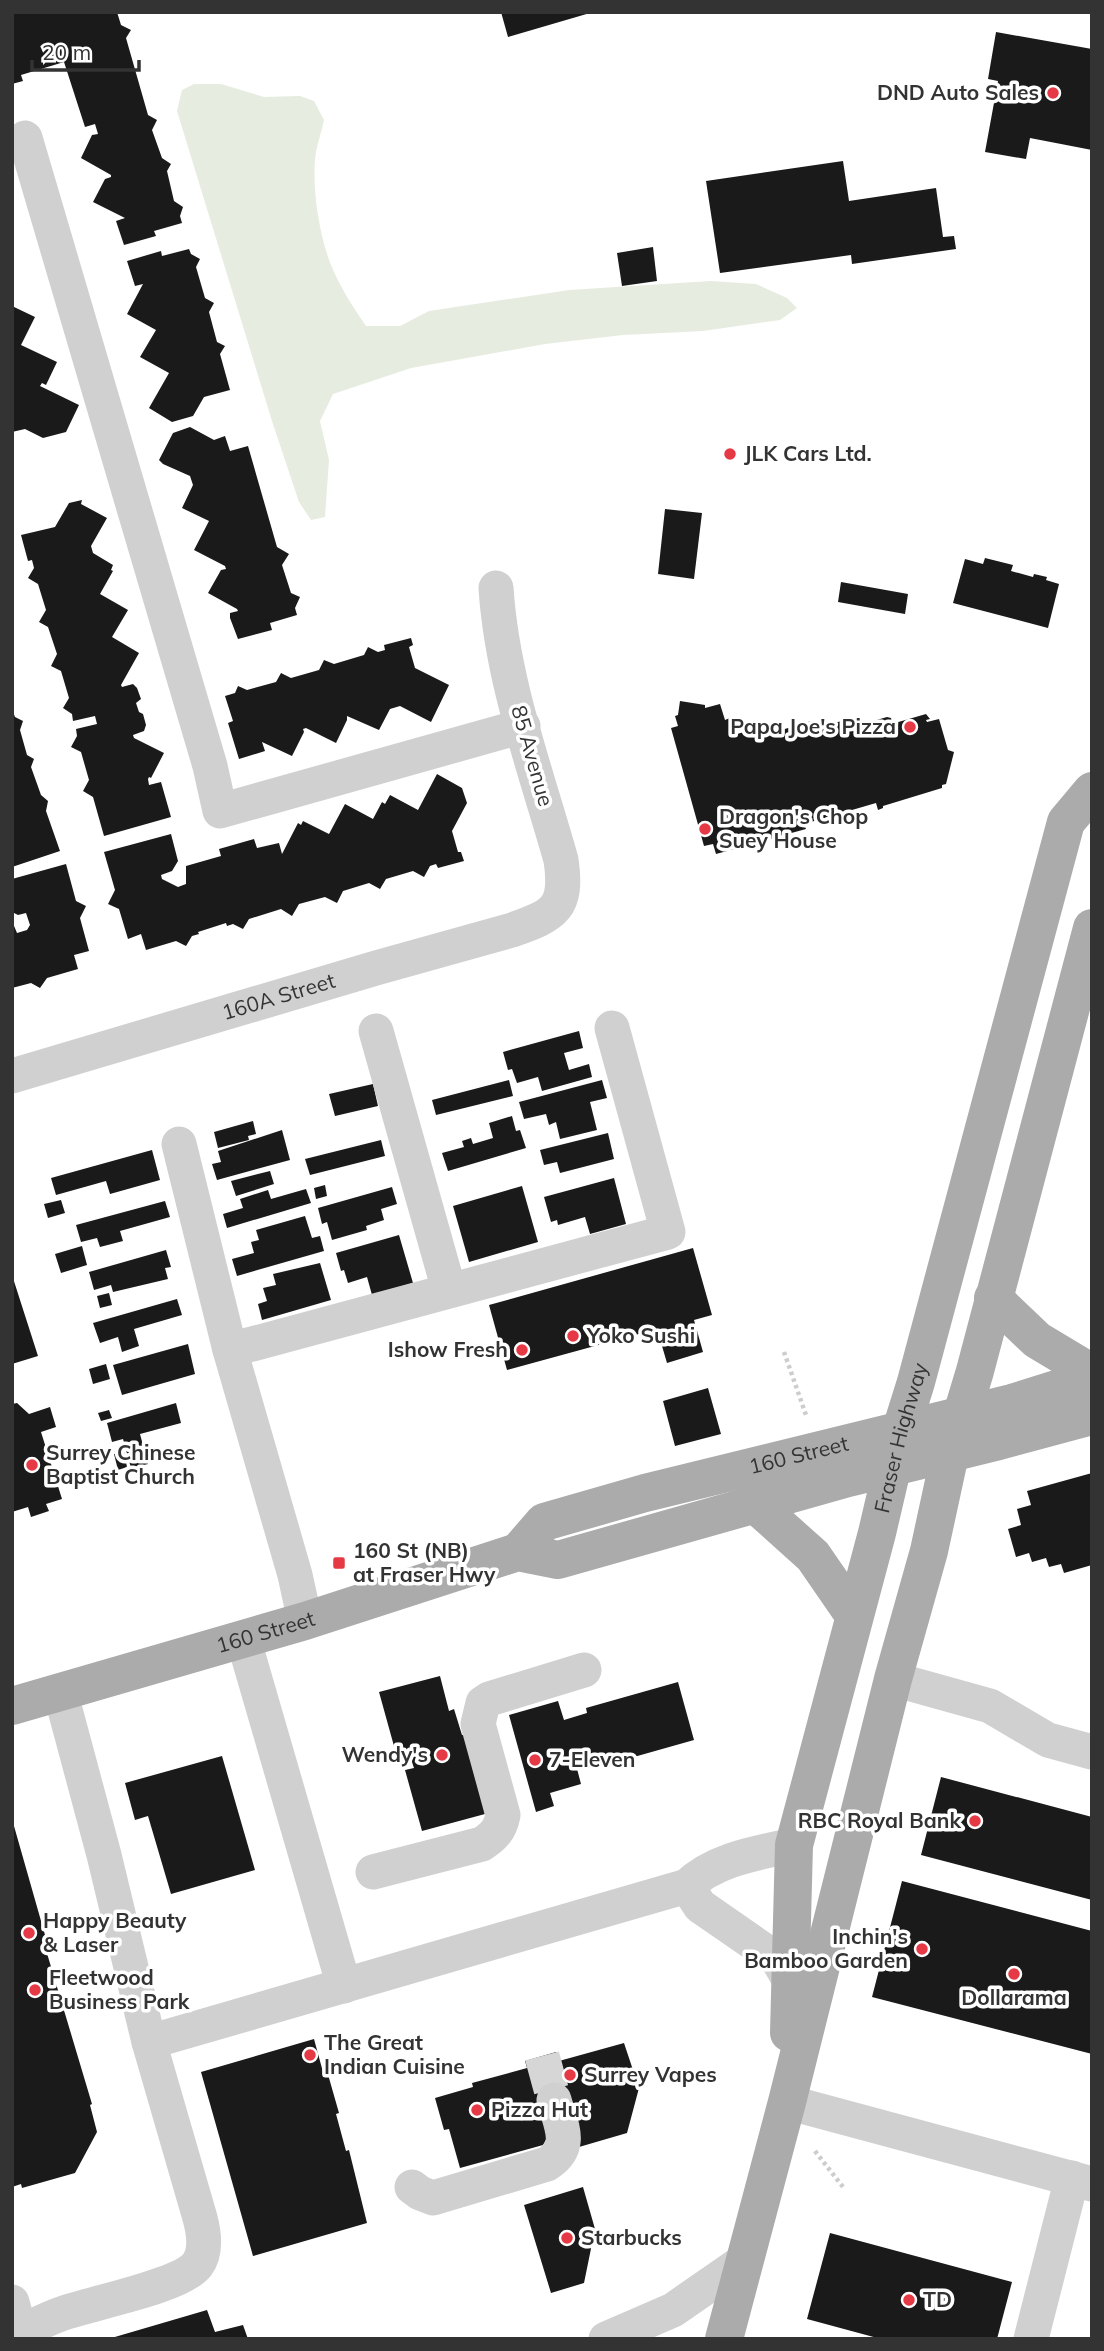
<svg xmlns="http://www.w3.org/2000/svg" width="1104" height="2351" font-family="Mulish,sans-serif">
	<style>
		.green { fill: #e6ecdf }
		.building { fill: #1a1a1a }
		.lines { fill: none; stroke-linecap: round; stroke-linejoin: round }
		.minor-tunnel { stroke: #d6d6d6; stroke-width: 35; stroke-dasharray: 35 18; stroke-linecap: butt }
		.path { stroke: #cdcdcd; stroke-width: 4.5; stroke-dasharray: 3.5 3.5; stroke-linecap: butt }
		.minor { stroke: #d0d0d0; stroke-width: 35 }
		.major { stroke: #ababab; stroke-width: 38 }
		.poi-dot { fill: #e63946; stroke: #fff; stroke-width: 2.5 }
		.labels { text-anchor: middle; stroke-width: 7; stroke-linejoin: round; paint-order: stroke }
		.poi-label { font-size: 21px; font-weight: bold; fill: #333; stroke: #fff; text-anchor: start }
		.street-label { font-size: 21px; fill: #333; stroke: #fff }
	</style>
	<rect width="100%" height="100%" fill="#fff"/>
	<!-- green -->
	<path class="green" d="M194,84H221L264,97L300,96L314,101L324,120C322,130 318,141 316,152C311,184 319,235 331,265C340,287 353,307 366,326H400L429,311L569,290L711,281L756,284L787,298L797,308L780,320L703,331L623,335L545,344L411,368L333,394L320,421L329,460L325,517L311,520L299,502L272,421L177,111L182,90Z"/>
	<!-- building -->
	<path class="building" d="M12,12H117L121,25L131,30L126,38L148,115L157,120L152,130L162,158L171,164L167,171L174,201L183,207L180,216L182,223L154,231L156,236L124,245L116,221L125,218L93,202L105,179L111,177V175L81,158L92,135L98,134L95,124L85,127L64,62L21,75L23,81L12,84Z
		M501,12H590V13L508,37Z
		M996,32L1092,49V150L1030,138L1026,159L985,152L998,81L988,79Z
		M843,161L849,201L936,188L943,237L954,236L956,249L852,264L851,255L720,273L706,181Z
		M653,247L657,281L622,286L617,253Z
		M189,249L191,254L200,259L196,267L205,298L214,303L209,312L217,342L225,346L220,354L230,390L204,397L193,416L172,422L149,408L169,373L140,357L156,330L127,314L143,284L135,286L127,261L161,251L162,256Z
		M12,306L35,317L21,345L57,362L46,385L42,383L40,386L79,405L66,432L43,438L25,429L12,432Z
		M190,427L214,440L225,436L230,451L248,446L277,547L289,554L282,565L291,593L300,597L295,608L297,615L270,623L272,630L238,639L230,618V613L238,611L237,609L208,593L221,570L226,569L225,566L194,550L209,521L182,508L193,485L190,476L163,464L159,460L173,433Z
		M82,500L81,504L107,518L91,546L93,553L113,565L111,570L113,571L100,594L128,610L112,637L139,653L121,685L122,687L133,684L137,688L141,699L136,703L139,712L143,714L146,725L144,731L133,735L134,738L164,753L151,778L149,777L148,779L149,785L161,782L171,817L104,836L93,797L83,791L89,780L81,752L71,747L77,736L76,729L97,724L95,716L73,721L72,714L63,708L69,698L61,671L51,666L57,654L48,627L39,622L46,610L38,584L28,578L34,568L32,560L28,561L21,535L55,527L69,503Z
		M665,509L702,513L694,579L658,574Z
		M985,558L1013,565L1011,571L1033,577L1034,574L1047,577L1046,580L1059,584L1048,628L953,603L965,559L983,564Z
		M841,582L908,594L905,614L838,602Z
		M411,638L413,645L409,647L415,668L449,685L431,722L400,706L390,709L379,730L347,716V720L336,743L306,728L303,729L304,732L292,756L262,742L265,751L239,759L228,723L233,721L225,696L235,693L238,686L247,690L276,682L281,673L291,678L319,670L324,660L334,664L364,655L368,647L378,652L385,650L384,645Z
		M680,701L705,705V708L720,704L725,720L732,717L737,734L772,724L776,725L777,729L774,730L775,732L811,721L815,727L812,729L849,719L852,720V727L887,717L891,718L892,722L888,723V725L926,714L930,719L926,720L927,722L939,719L948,750L954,752L946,784L942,785V788L883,806V808L878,810L876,803L804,824L806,829L762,841L763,844L758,846L757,843L716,854L713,844L704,846L671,728L678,726L675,716L678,715Z
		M12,709L15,717L23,721L20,730L27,755L34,759L31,767L41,795L48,801L46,811L60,851L12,867Z
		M437,774L462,788L467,803L452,831L458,852H461L464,861L438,868L436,864L430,866L424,877L413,871L386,879L380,889L369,883L343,891L337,903L325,897L299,904L292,916L281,909L249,919L243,929L233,924L227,926L226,923L198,932L199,934L192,936L186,946L176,941L146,950L141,934L128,939L119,909L108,904L115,890L104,852L171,834L178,861L172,871L161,875L162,879L178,887L186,884V866L221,856L219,849L254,839L257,848L279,843L282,854L298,823L301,825L303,821L329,834L345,804L373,819L382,802L385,804L390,795L418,810Z
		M66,864L76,901L86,906L80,918L89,951L74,955L78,969L47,978L40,988L31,983L12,988V921L17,933L27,930L30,925L26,913L18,915L12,912V879Z
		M579,1031L583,1048L564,1053L569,1070L589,1064L592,1077L542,1091L538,1077L517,1083L512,1069L508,1070L503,1052Z
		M509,1080L513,1096L436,1115L432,1100Z
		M602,1080L607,1098L590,1102L597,1130L560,1139L556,1122L549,1125L546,1114L524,1119L519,1102Z
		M373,1084L378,1106L335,1116L329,1094Z
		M512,1116L516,1131L520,1130L526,1148L448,1171L442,1153L464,1147L462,1141L471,1138L473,1144L493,1138L489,1123Z
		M253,1121L256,1134L248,1136L249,1140L218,1148L214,1132Z
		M282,1130L290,1160L217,1180L212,1164L221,1162L218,1151Z
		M608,1133L614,1159L560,1173L557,1162L544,1165L540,1150Z
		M381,1140L385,1156L310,1175L305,1159Z
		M152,1150L160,1180L110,1194L106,1181L56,1195L51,1178Z
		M270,1171L274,1184L236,1196L231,1181Z
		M614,1178L626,1224L590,1234L585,1217L558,1225L557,1220L551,1222L544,1197Z
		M325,1185L327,1196L316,1199L314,1188Z
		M522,1186L538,1242L469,1262L453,1206Z
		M392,1187L397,1204L381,1209L384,1220L366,1226L367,1230L332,1240L327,1222L322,1224L318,1208Z
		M306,1189L311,1203L227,1228L223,1214L243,1208L240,1199L268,1190L271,1199Z
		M61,1200L65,1213L48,1218L44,1204Z
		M165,1201L170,1217L120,1231L123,1241L100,1247L97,1238L81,1242L76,1225Z
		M305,1216L312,1238L320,1236L324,1251L237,1276L232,1259L254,1253L251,1242L259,1240L256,1230Z
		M399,1235L413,1283L372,1295L367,1277L348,1283L344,1270L341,1271L336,1253Z
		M82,1246L87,1265L61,1273L55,1254Z
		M693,1248L712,1315L694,1320L703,1352L667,1363L657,1329L507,1370L489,1305Z
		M166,1250L171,1267L165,1268L168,1279L113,1292L111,1285L94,1290L89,1272Z
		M320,1263L331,1300L262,1320L258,1304L267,1301L263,1288L276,1285L273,1274Z
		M12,1275L38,1356L12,1364Z
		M109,1293L112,1305L100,1308L97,1296Z
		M177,1299L182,1315L134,1329L139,1346L122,1352L118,1337L100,1343L93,1323Z
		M188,1344L195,1374L122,1395L113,1365Z
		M106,1364L110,1379L93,1384L89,1369Z
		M708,1388L721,1434L675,1446L663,1401Z
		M17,1403L29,1414L50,1407L56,1427L41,1432L62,1499L46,1504L49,1511L31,1517L28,1507L12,1512V1404Z
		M176,1403L181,1423L140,1434L148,1464L131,1468L123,1439L112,1442L107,1423Z
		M109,1410L112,1418L101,1421L98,1413Z
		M124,1452L127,1467L118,1470L114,1454Z
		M1092,1473V1565L1064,1573L1061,1564L1049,1567L1046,1558L1032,1562L1029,1553L1016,1557L1008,1529L1021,1525L1017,1509L1031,1505L1027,1491Z
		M440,1676L449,1711L454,1709L462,1735L469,1734L485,1814L422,1831L405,1770L414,1768L409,1753L397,1757L379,1692Z
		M678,1682L694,1740L602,1766L600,1759L576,1765L581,1784L550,1793L554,1806L536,1812L509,1715L558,1701L564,1720L587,1713L586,1708Z
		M222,1756L255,1870L171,1894L148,1816L135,1820L125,1783Z
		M941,1777L1092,1817V1900L921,1855Z
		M12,1819L49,1949L46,1950L92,2104L90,2105L97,2132L75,2173L22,2188L21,2184L12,2187Z
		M902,1881L1092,1931V2054L872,1997Z
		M314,2039L323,2072L327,2071L339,2113L336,2114L346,2151L349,2150L367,2223L253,2256L201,2072Z
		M624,2043L639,2088L627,2133L579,2147L552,2129L543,2145L460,2168L449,2129L444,2130L435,2098L473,2087L472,2083L527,2068L525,2061L556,2052L559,2061Z
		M583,2187L595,2229L584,2283L551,2293L524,2205Z
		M830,2233L1012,2282L997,2339H881L807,2319Z
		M207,2310L215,2332L243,2325L248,2339H108Z"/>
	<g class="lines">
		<!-- minor-tunnel -->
		<path class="minor-tunnel" d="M542,2056L554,2100"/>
		<!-- path -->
		<path class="path" d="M784,1352L806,1415
			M815,2151L843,2187"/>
		<!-- minor -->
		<g class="minor">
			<path d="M25,138L210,766L220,811L523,726"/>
			<path d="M376,1031L449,1290"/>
			<path id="s1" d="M12,1076L376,968L512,930C555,915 568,908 561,860C536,771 502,681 496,588"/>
			<path d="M179,1144L230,1350L295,1575L305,1621"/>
			<path d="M230,1350L668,1232L612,1028"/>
			<path d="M243,1638L344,1986"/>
			<path d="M893,1679L990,1706L1048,1740L1092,1752"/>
			<path d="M373,1872L482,1844C494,1836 500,1830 503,1815L478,1724L483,1703L489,1699L584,1670"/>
			<path d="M687,1886L700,1906L778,1960L790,1981"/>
			<path d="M149,2042L687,1886C715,1859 757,1853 794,1845"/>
			<path d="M787,2102L1092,2184"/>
			<path d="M412,2187L420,2193L433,2198L547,2164C574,2147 561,2126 554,2100"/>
			<path d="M12,2302L20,2333"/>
			<path d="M12,2336C28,2329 44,2320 61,2314C90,2303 180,2287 197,2265C207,2252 204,2233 200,2218L149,2042L104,1855L60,1691"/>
			<path d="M606,2339L673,2310L745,2260"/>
			<path d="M1031,2339L1072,2178"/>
		</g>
		<!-- major -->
		<g class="major">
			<path d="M993,1298L1037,1340L1092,1373"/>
			<path d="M755,1504L813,1556L853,1614"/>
			<path id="s2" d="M518,1552L544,1522L645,1493L1012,1403L1092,1378"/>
			<path id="s3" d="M12,1706L305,1621L518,1552L558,1560L848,1478L999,1441L1092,1416"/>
			<path id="s4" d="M789,2033L794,1845L877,1533L901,1430L916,1382L1066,822L1092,791"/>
			<path d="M724,2339L787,2102L893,1679L929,1551L950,1454L975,1371L1092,928"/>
		</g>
	</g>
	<!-- markers -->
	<g class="poi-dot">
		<circle cx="1053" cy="93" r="7"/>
		<circle cx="730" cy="454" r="7"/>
		<circle cx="910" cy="727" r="7"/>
		<circle cx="705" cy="829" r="7"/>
		<circle cx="573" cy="1336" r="7"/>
		<circle cx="522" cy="1350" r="7"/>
		<circle cx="32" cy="1465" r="7"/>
		<rect x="332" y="1556" width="14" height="14" rx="3.5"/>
		<circle cx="442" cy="1755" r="7"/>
		<circle cx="535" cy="1760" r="7"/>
		<circle cx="975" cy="1821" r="7"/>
		<circle cx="29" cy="1933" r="7"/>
		<circle cx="922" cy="1949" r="7"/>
		<circle cx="1014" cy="1974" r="7"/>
		<circle cx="35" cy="1990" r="7"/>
		<circle cx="310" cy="2055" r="7"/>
		<circle cx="570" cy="2075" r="7"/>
		<circle cx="477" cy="2110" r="7"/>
		<circle cx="567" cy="2238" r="7"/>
		<circle cx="909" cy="2300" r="7"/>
	</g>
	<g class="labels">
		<!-- poi labels -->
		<g class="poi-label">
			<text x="1039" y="100" text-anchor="end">DND Auto Sales</text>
			<text x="744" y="461">JLK Cars Ltd.</text>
			<text x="896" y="734" text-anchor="end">Papa Joe's Pizza</text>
			<text x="719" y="824">Dragon's Chop<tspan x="719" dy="24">Suey House</tspan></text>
			<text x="587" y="1343">Yoko Sushi</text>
			<text x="508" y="1357" text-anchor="end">Ishow Fresh</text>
			<text x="46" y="1460">Surrey Chinese<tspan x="46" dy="24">Baptist Church</tspan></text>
			<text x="353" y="1558">160 St (NB)<tspan x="353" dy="24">at Fraser Hwy</tspan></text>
			<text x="428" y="1762" text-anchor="end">Wendy's</text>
			<text x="549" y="1767">7-Eleven</text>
			<text x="961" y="1828" text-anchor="end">RBC Royal Bank</text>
			<text x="43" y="1928">Happy Beauty<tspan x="43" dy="24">&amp; Laser</tspan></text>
			<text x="908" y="1944" text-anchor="end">Inchin's<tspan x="908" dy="24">Bamboo Garden</tspan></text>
			<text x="49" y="1985">Fleetwood<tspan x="49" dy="24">Business Park</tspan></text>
			<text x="1014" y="2005" text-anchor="middle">Dollarama</text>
			<text x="324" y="2050">The Great<tspan x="324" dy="24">Indian Cuisine</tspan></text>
			<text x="584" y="2082">Surrey Vapes</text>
			<text x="491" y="2117">Pizza Hut</text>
			<text x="581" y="2245">Starbucks</text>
			<text x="923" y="2307">TD</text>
		</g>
		<!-- street labels -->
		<g class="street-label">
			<text transform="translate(532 756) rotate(74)" y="7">85 Avenue</text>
			<text dy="7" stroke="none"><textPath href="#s1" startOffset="278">160A Street</textPath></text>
			<text dy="7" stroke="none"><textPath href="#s4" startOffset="609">Fraser Highway</textPath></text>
			<text dy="7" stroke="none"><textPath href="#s2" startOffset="303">160 Street</textPath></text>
			<text dy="7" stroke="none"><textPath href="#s3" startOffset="264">160 Street</textPath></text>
		</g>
	</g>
	<!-- border -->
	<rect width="1104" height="2351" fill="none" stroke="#333333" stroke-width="28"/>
	<!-- scale -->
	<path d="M32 60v10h107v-10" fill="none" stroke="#333333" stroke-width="3.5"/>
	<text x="42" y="60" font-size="21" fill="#333333" stroke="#ffffff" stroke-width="5" paint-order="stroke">20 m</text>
</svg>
